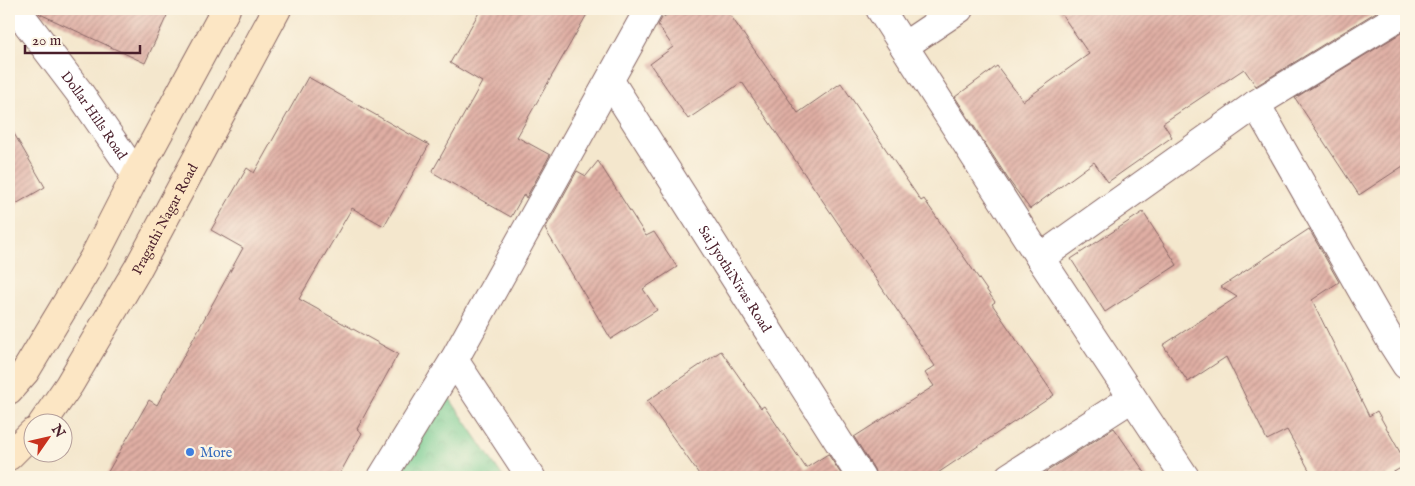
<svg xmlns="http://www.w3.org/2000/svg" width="1415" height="486" font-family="'IM FELL English',serif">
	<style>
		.park { fill: url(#park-crowns); stroke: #60755e }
		.building { fill: url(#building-hatch) }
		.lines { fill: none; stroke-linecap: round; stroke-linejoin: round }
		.street-casing { stroke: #866564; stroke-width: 30 }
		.secondary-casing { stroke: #866564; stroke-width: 30 }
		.street { stroke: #fff; stroke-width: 28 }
		.secondary { stroke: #fce6c4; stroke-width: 28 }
		.shop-dot { fill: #3f7fe0; stroke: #fcf5e5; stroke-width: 2 }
		.labels { text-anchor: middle; stroke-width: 5; stroke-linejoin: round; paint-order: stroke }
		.street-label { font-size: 14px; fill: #4a1f2b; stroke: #fcf5e5 }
		.shop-label { font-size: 14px; fill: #366cbe; stroke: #fcf5e5; text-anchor: start }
	</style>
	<defs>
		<pattern id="park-crowns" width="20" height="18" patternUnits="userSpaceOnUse" patternTransform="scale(1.25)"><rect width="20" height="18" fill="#75cb90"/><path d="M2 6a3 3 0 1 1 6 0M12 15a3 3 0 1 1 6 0" fill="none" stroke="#67ae7c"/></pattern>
		<pattern id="building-hatch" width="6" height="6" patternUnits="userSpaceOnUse" patternTransform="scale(1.25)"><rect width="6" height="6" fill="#e0afa4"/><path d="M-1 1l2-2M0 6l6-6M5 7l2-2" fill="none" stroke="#b88e86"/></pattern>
	</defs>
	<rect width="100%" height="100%" fill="#fcf5e5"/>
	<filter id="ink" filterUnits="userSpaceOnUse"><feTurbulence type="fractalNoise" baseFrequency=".02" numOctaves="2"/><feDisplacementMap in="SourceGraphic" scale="10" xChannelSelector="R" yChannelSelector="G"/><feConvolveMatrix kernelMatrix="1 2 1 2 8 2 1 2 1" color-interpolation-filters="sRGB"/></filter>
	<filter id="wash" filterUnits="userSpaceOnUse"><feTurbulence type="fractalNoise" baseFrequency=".0096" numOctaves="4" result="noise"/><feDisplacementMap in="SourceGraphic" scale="20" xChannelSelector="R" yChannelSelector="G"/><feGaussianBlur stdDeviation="1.12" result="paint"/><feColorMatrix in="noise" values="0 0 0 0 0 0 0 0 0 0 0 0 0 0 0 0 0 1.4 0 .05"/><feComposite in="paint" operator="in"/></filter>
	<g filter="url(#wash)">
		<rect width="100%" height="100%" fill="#f4e7cd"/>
		<!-- park -->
		<path class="park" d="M446,393L503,477H398Z"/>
		<g id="blocks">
			<!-- building -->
			<path class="building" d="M35,9H170L145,63L40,14Z
				M481,9H590L517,137L550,155L526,198L524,194L511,217L432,172L482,82L450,63Z
				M676,9H726L798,113L841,83L921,201L924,199L995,302L992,304L1054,395L932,477H876L874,469L854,437L934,386L925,373L935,366L742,82L688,119L650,64L673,47L658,25L662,18Z
				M1058,9H1381L1256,86L1244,69L1163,123L1172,137L1108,182L1094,162L1030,209L1010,182L955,97L997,66L1023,101L1089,54Z
				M1406,30V164L1359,195L1295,98Z
				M308,77L429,145L384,226L352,208L299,299L398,354L357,429L362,433L338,477H105L149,400L157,405L243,248L211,230L247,168L254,173Z
				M9,125L45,187L9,208Z
				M598,161L646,236L654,232L677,267L643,289L657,310L611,339L545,229L577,171L586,176Z
				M1143,212L1177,265L1105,312L1071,259Z
				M1309,229L1339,282L1312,300L1369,416L1377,411L1406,463V465L1385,477H1313L1287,430L1267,440L1226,357L1188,382L1163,345L1237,297L1221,287Z
				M721,351L761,408L764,406L806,468L828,454L843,477H701L647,401Z
				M1114,428L1148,477H1038Z"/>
		</g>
	</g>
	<g filter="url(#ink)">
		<use href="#blocks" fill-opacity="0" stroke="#866564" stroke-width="1"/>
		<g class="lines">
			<!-- street casing -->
			<g class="street-casing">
				<g id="street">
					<path id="s1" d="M16,9L79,92L136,175"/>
					<path d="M880,9L1040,258L1185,477"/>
					<path d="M904,46L959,9"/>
					<path id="s2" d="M610,81L861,477"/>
					<path d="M1256,104L1392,343L1406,365"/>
					<path d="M1040,258L1256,104L1406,12"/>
					<path d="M454,360L531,477"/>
					<path d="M382,477L454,360L649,9"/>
					<path d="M1009,477L1132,398"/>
				</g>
			</g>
			<!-- secondary casing -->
			<g class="secondary-casing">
				<g id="secondary">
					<path d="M9,390L25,372L93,259L136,175L226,9"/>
					<path id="s3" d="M42,424L69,385L137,270L277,9"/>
					<path d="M9,456L32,433"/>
				</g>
			</g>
			<!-- street -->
			<use href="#street" class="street"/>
			<!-- secondary -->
			<use href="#secondary" class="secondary"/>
		</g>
	</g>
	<!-- markers -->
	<circle class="shop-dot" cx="190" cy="452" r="5"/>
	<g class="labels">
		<!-- street labels -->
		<g class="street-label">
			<text dy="5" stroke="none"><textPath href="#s1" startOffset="132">Dollar Hills Road</textPath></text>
			<text dy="5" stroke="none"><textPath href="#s3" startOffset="239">Pragathi Nagar Road</textPath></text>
			<text dy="5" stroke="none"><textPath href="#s2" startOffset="234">Sai JyothiNivas Road</textPath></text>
		</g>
		<!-- shop labels -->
		<g class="shop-label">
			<text x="200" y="457">More</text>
		</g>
	</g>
	<!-- margin -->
	<rect width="1415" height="486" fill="none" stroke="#fcf5e5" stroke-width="30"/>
	<!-- north arrow -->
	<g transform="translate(48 438) rotate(56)"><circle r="24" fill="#fcf5e5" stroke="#b59f9b"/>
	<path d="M0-4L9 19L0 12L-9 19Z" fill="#c8321e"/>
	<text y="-8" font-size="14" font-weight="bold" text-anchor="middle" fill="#4a1f2b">N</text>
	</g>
	<!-- scale -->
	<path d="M25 45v8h115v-8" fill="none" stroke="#4a1f2b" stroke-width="2.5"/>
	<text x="32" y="45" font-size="15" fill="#4a1f2b" stroke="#fcf5e5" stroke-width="4" paint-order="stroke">20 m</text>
</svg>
